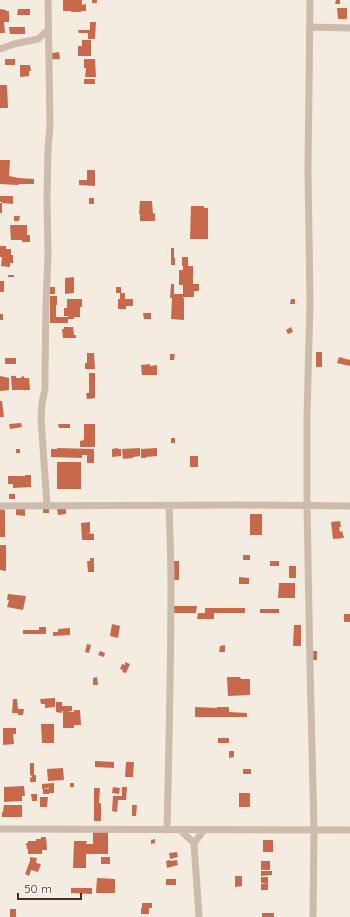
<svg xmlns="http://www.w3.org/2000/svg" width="350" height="917" font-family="Quicksand,sans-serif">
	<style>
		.building { fill: #c8694b }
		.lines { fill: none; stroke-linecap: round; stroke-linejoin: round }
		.minor { stroke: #cdbbac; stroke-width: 7 }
	</style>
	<rect width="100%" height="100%" fill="#f4ebe1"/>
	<!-- building -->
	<path class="building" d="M63,0H82V5L86,4V11H81V12H71V11H63Z
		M92,0H97V3H92Z
		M336,0H340V4H335Z
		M337,8H347V19H338Z
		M0,9L6,10V11H9V22H4L5,33H0Z
		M18,9H30V15H17Z
		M90,22H96L95,39H88V33H79L78,30H90Z
		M9,27H25V34H10Z
		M82,40H91V56H78V46H82Z
		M59,52L60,59H52V53Z
		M5,59H15V65H5Z
		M84,59H95L96,77H85L86,68H84Z
		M20,65H30L31,71H29V76L20,77Z
		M84,79H95V84H84Z
		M0,85H7L8,108H0Z
		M0,160H10L9,176L19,178L34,179V184H19L18,185L0,184Z
		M87,170H95V186L79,185V180H87Z
		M0,196H13V204L2,203V213H0V203H2V202H0Z
		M89,198H94V204H89Z
		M140,201H152L153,214L155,213V221H140V214H139Z
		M191,206H204V208H208V239H190Z
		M14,216H20L19,221H14Z
		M10,225H27V235H30V242H22V240H11Z
		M0,246H6V249H11V255H13V263H10V267L1,266L2,257H0Z
		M171,248H174V258H175V265H171Z
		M182,257H188V266H193V284H199V291H194V297H183V298H184V320L171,319L172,298H170L171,284H174V294H183V285H179V270H183V266H182Z
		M8,275H14V277H8Z
		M74,277V293L65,294V278Z
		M0,281H4V292H0Z
		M49,287H55V294H49Z
		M116,287H121V293H125V299H133V306H126V309H118V299H120V293H116Z
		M50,296H57V305H56V317H68V316H64V308H67V299H82V307H80V317H74V319H68V323H50Z
		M291,299H295V304H290Z
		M143,313H151V319H144Z
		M0,314H3V320H0Z
		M64,327H73L74,335H76V338H63L62,329H64Z
		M291,327L293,332L288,334L286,330Z
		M316,352H322V367H316Z
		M87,353H94L95,369H85V363H87Z
		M170,354H175L174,360H170Z
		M339,357L350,360V366L337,363Z
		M5,358H16V364H5Z
		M150,364V366L157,365V375H142L141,365Z
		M89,373H95V398L87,399L86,393H89Z
		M0,376L9,378V390L0,391Z
		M11,376H16V378H21V377L24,376V378H29L30,390H21V383V390H12Z
		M0,401H2L4,417H0Z
		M21,423L22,427L10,429L9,424Z
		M58,424H70V428H59Z
		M84,424H95V447H80V441L84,440Z
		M171,438H175V443H171Z
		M57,448L94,449V463H87V455H82V458L51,457V449H57Z
		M118,448V449H121V456L112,457V449Z
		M140,448V456L133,457V458L123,459L122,449Z
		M157,448V456L146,457V458H141V449Z
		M16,449H20V453H16Z
		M190,456H198V467H190Z
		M57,462H81V489H57Z
		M25,475H31V487L13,488V484H8V476H25Z
		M9,494H15V499H9Z
		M43,508H49V513H43Z
		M0,509L5,510V537H0Z
		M16,509H25V516L16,515Z
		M57,509H66V514L58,515Z
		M250,514H262V535H250Z
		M340,521L341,527H339L340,532L342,531L344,538L333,539L331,522Z
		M90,522V533H86L94,534V540H82L81,523Z
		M0,545H6V571L0,570Z
		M243,555H250V560H243Z
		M90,558H94V572H88L87,561H90Z
		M171,561H179V580H171Z
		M270,561H279V566H270Z
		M289,566H296V578H289Z
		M239,577L249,578V584H239Z
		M279,583H295V598H278Z
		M8,594L26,596L23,610L7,607L9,600H7Z
		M172,606H197L196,613H172Z
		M205,608H245V613H214V619H197L198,613H205Z
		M260,609H279V613H260Z
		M344,614H350V622H344Z
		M112,624L120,626L118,638L110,636Z
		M294,625H301V646H293Z
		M39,627H46V634H23V630H39Z
		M70,628V635L53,636V632H58V629Z
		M87,644L91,645L89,653L85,652Z
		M225,645V652H219L220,646Z
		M100,651L105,653L104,657L98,655Z
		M311,651H317V660H311Z
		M125,662L130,664L126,673L122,672L123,670L120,669L122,664L125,665Z
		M97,677L98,685H93V678Z
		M227,677H240L241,679H250V695L228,696Z
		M55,698V707L45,708V704H41L40,699Z
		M13,699H17L18,709H24L23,715H18V713H12Z
		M56,702H62V706H72V711L67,712H74V710H80L81,725H74V728H63V711H62V713L56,712Z
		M195,707L217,708V707H229V712L247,713V717H195Z
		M41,724H54V743H42Z
		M3,728H16V734H13L14,744L3,745Z
		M218,738H229V743H218Z
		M229,751H234V757L229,758Z
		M95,761L114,762V768L95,767Z
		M126,762H134L133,777H125Z
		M30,763H34V775H36V782H30V778L32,777V776L30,775Z
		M63,768L64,780L48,781L47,769Z
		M243,769H251V774H243Z
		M54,783V793H49V794H43V789H49V788L43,789H42V784Z
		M70,783H74V787H70Z
		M24,786L25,796H22V801L4,802V787Z
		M113,787L120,788L119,794L112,793Z
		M122,787H127L126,800H118L117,812L112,811L113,796H122Z
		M94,788H100L99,803H101V821H94Z
		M239,793H250V807H239Z
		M31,794H37V801H32Z
		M40,797H48L47,807H40Z
		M4,805H22V817H2V812H3Z
		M132,805H137L136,816H132Z
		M93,831H108V854H86V868H73L74,841H87L86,844H93Z
		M41,837H46L47,850H42V854H28V849H27L26,843H28V841H36V839H41Z
		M155,839V843L151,844V840Z
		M263,840H273V852H263Z
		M177,852L178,857L170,859L169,853Z
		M30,857L37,858L36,863L41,864L38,872L31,870L29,876L25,874L30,861Z
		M101,857H110V864H101Z
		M170,860V861L177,860L178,865L167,868L166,861Z
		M261,861H270V870H261Z
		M261,871H272V875L261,876Z
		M235,876H242V886L235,887Z
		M261,877H268V883H261Z
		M97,878L115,879V893H96Z
		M166,879H176V885H166Z
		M268,883V890H261V884Z
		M71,888H92V894L71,893Z
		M142,903H152V908H149V914H141V908H142Z
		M10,909H16V917H10Z
		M262,913H274V917H262Z"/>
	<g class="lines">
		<!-- minor -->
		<path class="minor" d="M310,0L308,170L310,303L307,416V505L310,666L314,830L313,917
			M309,27L350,28
			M0,49L14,44L38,39L48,30
			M0,506L241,505L350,506
			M47,506L41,418L42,403L45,389V370L46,305L48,253L47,199L48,149L50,126L48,0
			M0,829L350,830
			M167,830C169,748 171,666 171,584C171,558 170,532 169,506
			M180,830L194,843
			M199,917L194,843L204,830"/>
	</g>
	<!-- scale -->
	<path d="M18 893v6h63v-6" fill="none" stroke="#3b302b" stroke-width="2"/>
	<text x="24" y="893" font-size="12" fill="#3b302b" stroke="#fbf5ee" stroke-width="3" paint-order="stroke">50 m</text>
</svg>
